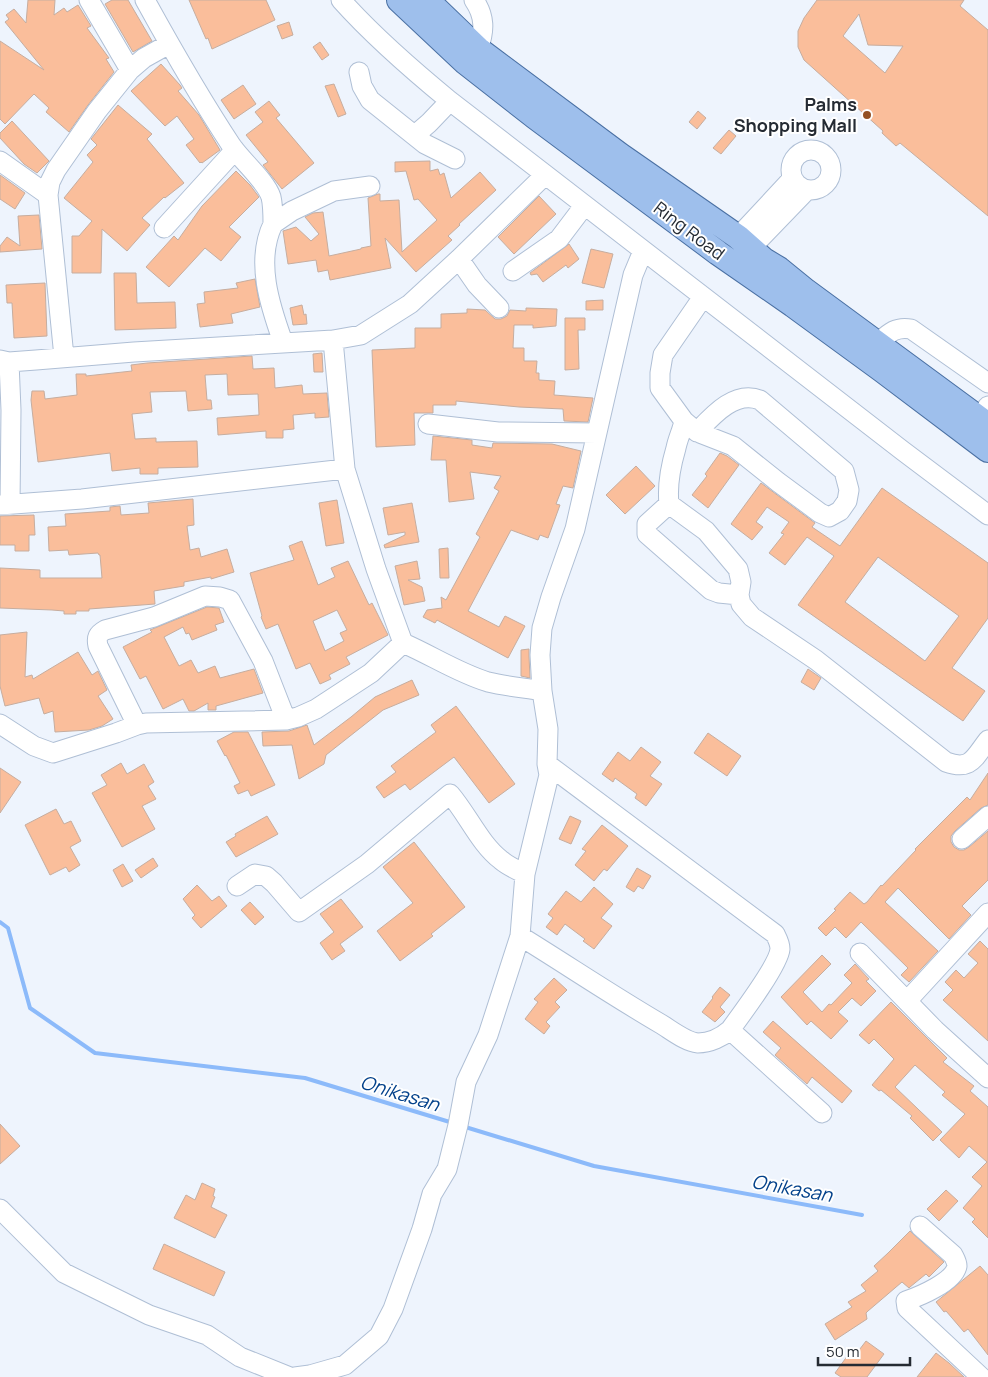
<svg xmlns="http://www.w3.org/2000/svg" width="988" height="1377" font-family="Manrope,sans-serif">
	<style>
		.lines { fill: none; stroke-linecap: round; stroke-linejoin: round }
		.stream { stroke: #8cbafa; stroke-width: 4 }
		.building { fill: #fabe9b; stroke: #c6ad9f; fill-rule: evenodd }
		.minor-casing { stroke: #afbfd5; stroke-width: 21 }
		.major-casing { stroke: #4a70a3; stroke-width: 26 }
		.minor { stroke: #fff; stroke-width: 19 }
		.major { stroke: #9ebfec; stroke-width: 24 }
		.poi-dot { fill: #945023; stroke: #fff; stroke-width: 2 }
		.labels { text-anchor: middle; stroke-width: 4; stroke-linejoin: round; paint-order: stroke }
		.poi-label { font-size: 18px; font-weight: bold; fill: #252b33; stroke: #fff; text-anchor: end }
		.street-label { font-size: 18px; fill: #252b33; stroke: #fff }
		.water-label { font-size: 19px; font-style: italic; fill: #04428b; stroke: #fff }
	</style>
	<rect width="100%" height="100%" fill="#eef4fd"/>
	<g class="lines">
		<!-- stream -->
		<path class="stream" d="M0,922L8,928L30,1008L95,1053L305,1078L453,1123
			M462,1126L594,1166L862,1215"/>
	</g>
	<!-- building -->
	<path class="building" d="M28,0H55L54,15L64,8L67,12L78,5L91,26L87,28L109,58L106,59L114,72L88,105L69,132L46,112L49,108L34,94L5,124L0,119V41L44,70L5,22L9,19L6,15L14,9L26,23Z
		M112,0H128L152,41L133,52L105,4Z
		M189,0H266L275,20L212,49L208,38L206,39Z
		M817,0H964L960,6L988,30V216L900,143L896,146L882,133L883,131L804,60L798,47V31L804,18ZM859,14L868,45L903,46L885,73L843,36Z
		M289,22L293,35L282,39L277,26Z
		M320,42L329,55L322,60L313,47Z
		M161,64L180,85L182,88L178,91L199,115L220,150L202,163L201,162L200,163L186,145L194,139L177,116L165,126L131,91Z
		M334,84L346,114L338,117L325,86Z
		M243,85L256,104L234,119L221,100Z
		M269,101L280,115L276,118L314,163L282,189L263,165L268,162L246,135L263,122L255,112Z
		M118,105L152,134L147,139L184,183L165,198L164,197L142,218L150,225L127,251L102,229L101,273H72V236H79L92,221L64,198L93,162L87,155L97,145L91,139Z
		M698,111L706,118L697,129L689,122Z
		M12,121L49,161L37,173L24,164L0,138V133Z
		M729,130L736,136L721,154L713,148Z
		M430,161V171L438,169L440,175L444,173L451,198L480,172L496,190L459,224L460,225L448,236L452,240L416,272L385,238L391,268L330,280L328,270L318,272L316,260L288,264L283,231L296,227L311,241L319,234L305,217L313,213L323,212L329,256L361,249V248L371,246L368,198L378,194H380V201L399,200L402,252L437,220L418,199L414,200L406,171L395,172V162Z
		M236,171L250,185L259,197L229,227L241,237L221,261L205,248L169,287L146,267L174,236L178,240L202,206Z
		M0,175L25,193L15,209L0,199Z
		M539,196L556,214L514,254L498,237Z
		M39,215L42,249L0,252V246L7,237L20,246L18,216Z
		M569,244L579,259L568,268L566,265L543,282L537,274L531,275L530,273Z
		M591,249L613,254L604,288L582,283Z
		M114,273H136L137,303L175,302L176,328L115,330Z
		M255,279L260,307L231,314L233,323L200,327L197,304L205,303L204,292L238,288L236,283Z
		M45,283L47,336L14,338L12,303H7L6,285Z
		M603,300V310H586V301Z
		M302,305L304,315L306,314L307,324L293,325L290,308Z
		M526,308L557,309L556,326L533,328V325H514L513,348H524V361H537L536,373H539V380L555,381L554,395L593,398L588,422L564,421L563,409L519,407L456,401V405H433V413H414L415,445L376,447L372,350L415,348V328H441V314L467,313V309L485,310L495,319H501L507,316L510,310L526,311Z
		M565,318H585V330H578L579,369L565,370Z
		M322,353L323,372H314L313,354Z
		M252,356L253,369L274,368L275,388L302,385L303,394L327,393L329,417L315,418V413L293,415L294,429L283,430V438H266V431L218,435L217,418L259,415L258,394L228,395L227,374L205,375L207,400H211L212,409L188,411L186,391L150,392L152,412L132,414L135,439L156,438V442L197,441L198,467L158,468V474H140V468L112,471L110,453L38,462L31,400L32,391H44L45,399L77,395L76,374H86V376L132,371L131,365L147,363Z
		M433,436L472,440V445L492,448L493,443L552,444L581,451L573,488L563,486L556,504L560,505L548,538L540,535L538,540L511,530L468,611L499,627L505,616L525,626L508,658L437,620L435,623L423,617L427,610L442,608L441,597L446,600L480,537L476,534L499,491L494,488L501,476L470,472L474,499L449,502L446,460H431Z
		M720,453L727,456L739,465L708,508L692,495L707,476L705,474Z
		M636,466L655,486L625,514L606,495Z
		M761,483L815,523L812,527L840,546L882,488L988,563V618L952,668L985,691L963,721L798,605L834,556L807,537L785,565L769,553L784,534L781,533L789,522L767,507L756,522L763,527L752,540L731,524ZM878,557L959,616L925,661L845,602Z
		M193,499L194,525L187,526L190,550L199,548L201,557L227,549L234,572L211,579V577L184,582V586L154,591L155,604L89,609V611H76V614H64V611L52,610L0,608V568L40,570V578H102L100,555H99L98,553L69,555L68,550L49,551L48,527L66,526L65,514L110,511V507L120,506L121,515L149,513L148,503Z
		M337,500L344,543L326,546L319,503Z
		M412,503L419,542L385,548L384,545L405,535V532L388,535L383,508Z
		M34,515L35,535H29V551H15V545H0V516Z
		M302,541L318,585L335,577L331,568L348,561L369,605L372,603L388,635L346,657L350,664L329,675L331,679L320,684L310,663L296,669L278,624L266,629L261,617L262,616L250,573L294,560L289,546ZM337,610L347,630L340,633L344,641L325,651L313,621Z
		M448,548L449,578H440L439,549Z
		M417,561L420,579L408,580L422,587L425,601L404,605L395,566Z
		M207,607L219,608L224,622L215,625L217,630L192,640L189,633L186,634L183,627L164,637L179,666L191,660L198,673L215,666L220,678L254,669L263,693L216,706V710H208V703L194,711H189L183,699L163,709L146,676L140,679L123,647L152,632L150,630Z
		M27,632L25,677L32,675L33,679L78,652L92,675L98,671L107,690L98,696L113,719L102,726L89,730L55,732L53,711L44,714L39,698L5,706L0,686V635Z
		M529,649V656L530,678L521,676V650Z
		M808,669L821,678L814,690L801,682Z
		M412,680L419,695L383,710L326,755L324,764L299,779L292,745L263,746L262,732L289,731L307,725L314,745L351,717L375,697Z
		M456,706L515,784L489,803L454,757L410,790L405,784L384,798L376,787L396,772L391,766L436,732L431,725Z
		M234,732H248L275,785L251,796L248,790L238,794L234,786L240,783L226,755L225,756L217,741Z
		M708,733L741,756L727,776L694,753Z
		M641,747L661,762L650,776L662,784L646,806L635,798L637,794L615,778L613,782L602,774L618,752L630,761Z
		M121,763L127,774L144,764L154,782L148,786L156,799L142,806L155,829L122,847L92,793L107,785L101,775Z
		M0,768L21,782L0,813Z
		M988,773V805L981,808L955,831L951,836V842L954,847L959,850H964L969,847L988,831V880L962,906L971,915L949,939L898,888L885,902L938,951L909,982L901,975L908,968L861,922L846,938L835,927L826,936L818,928L836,910L834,909L850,892L864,904L867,902L881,885L882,886L916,850L915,849L967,797L970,800Z
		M56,809L64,824L71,821L81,841L70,847L80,865L69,872L66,867L50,875L25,825Z
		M267,816L278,834L236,857L226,842L236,836L235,834Z
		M570,816L581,821L571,844L559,839Z
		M602,825L628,846L607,871L604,869L594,881L575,865L586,851L582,849Z
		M414,842L465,907L431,934L433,936L400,961L377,931L413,903L383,867Z
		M153,858L158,866L141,878L135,870Z
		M123,864L133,881L122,887L113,870Z
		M637,868L651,876L643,889L638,886L634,892L626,887Z
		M197,885L212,901L219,896L227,906L201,928L192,918L195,915L183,899Z
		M594,887L613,904L601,918L612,926L594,949L583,941L585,939L565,924L557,935L546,927L553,918L548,914L566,891L581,902Z
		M341,899L363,927L340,944L345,951L332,960L320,943L334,932L320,914Z
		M250,902L264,917L255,925L241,910Z
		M980,941L988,949V1041L943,1000L953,990L945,982L956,970L964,978L978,963L968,954Z
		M822,955L831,964L803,992L822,1012L829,1004L831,1005L852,983L844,975L855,964L869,979L866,981L876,991L861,1006L852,998L838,1012L848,1021L831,1039L811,1021L807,1025L781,997Z
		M554,978L567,990L555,1002L560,1007L546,1022L550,1026L544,1034L525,1019L538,1002L534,999Z
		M720,987L730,995L720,1007L725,1012L715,1022L702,1012L713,998L712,997Z
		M891,1002L947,1058L943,1062L974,1086L970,1091L988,1107V1238L972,1222L975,1219L963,1208L982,1186L972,1177L987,1162L969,1146L959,1158L940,1140L965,1114L942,1095L945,1092L915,1065L895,1087L942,1132L933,1141L910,1118L912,1116L881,1090L879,1091L872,1085L894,1059L874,1039L869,1044L859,1035Z
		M773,1021L852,1091L842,1103L812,1077L807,1084L775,1055L781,1048L763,1032Z
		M0,1124L20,1146L0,1164Z
		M202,1183L215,1189L213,1196L215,1197L211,1207L227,1215L215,1238L174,1218L186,1195L195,1200Z
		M946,1190L958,1201L939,1221L927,1209Z
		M910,1231L944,1262L929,1277L926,1274L910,1287L909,1288L902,1282L868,1311L866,1313L867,1319L835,1340L825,1324L852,1307L848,1302L866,1291L861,1285L878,1271L874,1266L888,1253Z
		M164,1244L225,1272L214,1296L153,1269Z
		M980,1266L988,1275V1355L968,1329L964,1332L946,1311L944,1312L936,1302Z
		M866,1341L884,1354L867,1377H841L835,1373L848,1355L853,1358Z
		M936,1353L949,1363L964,1377H917Z"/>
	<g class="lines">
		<!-- minor casing -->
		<g class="minor-casing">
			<path id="minor" d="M89,0L130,70
				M145,0C172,49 200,98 231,145C241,160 266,181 271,197C273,205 273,215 273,224
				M341,0C374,37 411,69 450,101L903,451L988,515
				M474,0C485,16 485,31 478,49
				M359,72L362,86L370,100L425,144L455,159
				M415,135L429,123L450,101
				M791 170a20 20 0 1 1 40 0a20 20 0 1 1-40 0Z
				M0,161L48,195
				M164,228L235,150
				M738,237L792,179
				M751,248L807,190
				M459,259L477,285L499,308
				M513,271L559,239L584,206
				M703,297L663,355L660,373V388L684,421C682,431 678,438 676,448C671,465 667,486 669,504L706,531L738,569L741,582L739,595L741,604L752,617L816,660L946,762C971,771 974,758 988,740
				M333,340L345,469L376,569L403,643C431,655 458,673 488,682C505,686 524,688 542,691
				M283,342C270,306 255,261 273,224L292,211L334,191L370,186
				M877,344C888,334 895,326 911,329L988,383
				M64,357L48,195L50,182L56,170L97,111L130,70L144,58L169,44
				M0,360L9,362L36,360L134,352L333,340L361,335L410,304L459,259L545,175
				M9,362L11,410L10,505
				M979,419L988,406
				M684,421L697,432L733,446L778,482L820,513L829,517L840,511L847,501L849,490L844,471L760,400C735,390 713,415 697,432
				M428,424L498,432L597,433
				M669,504L647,524V534L711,590L719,593L739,595
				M0,505L82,499L345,469
				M0,724L34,746L53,753L116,733L137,725L146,723L286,720L298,717L316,709L371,673L403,643
				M137,725L98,646C96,637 98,634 105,630L154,617L205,596L220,597L230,600L263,661L286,720
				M962,839L988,816
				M237,886L255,874L266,876L274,883L299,912L367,864L450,794C468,815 480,844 501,860C508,866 517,870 525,874
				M520,936C567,965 613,996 661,1024C671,1030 686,1042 698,1043C710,1043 722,1037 730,1030C741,1015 779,964 780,949C780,943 777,938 775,934L547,764
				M860,953L935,1030L988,1078
				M907,1001L988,913
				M730,1030L822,1113
				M0,1209L64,1273L149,1315L207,1335L240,1357L290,1377
				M920,1226L953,1255C955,1259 957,1262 957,1266C954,1282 920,1296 906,1301L907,1308L981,1377
				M295,1377L310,1375L345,1365L379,1336L393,1309L422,1229L432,1194L447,1169L458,1125L466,1082L488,1035L520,936L525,874L549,775L547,764L548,729L542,691L540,655L542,628L551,597L575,529L633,275L643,251"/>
		</g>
		<!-- major casing -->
		<g class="major-casing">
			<path id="major" d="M399,0L465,62L534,116L718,253L793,305L882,370L988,450
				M427,0L478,49L620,155L738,237L764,260L779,269L806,291L988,425"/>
		</g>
		<!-- minor -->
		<use href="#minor" class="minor"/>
		<!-- major -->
		<use href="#major" class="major"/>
	</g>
	<!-- markers -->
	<circle class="poi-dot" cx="867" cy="115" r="5"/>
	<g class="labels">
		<!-- poi labels -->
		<g class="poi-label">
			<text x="857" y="111">Palms<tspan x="857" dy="21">Shopping Mall</tspan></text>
		</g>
		<!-- street labels -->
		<g class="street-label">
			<text transform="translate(689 231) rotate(37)" y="6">Ring Road</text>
		</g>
		<!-- water labels -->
		<g class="water-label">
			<text transform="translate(400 1093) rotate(17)" y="7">Onikasan</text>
			<text transform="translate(792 1188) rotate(10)" y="7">Onikasan</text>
		</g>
	</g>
	<!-- scale -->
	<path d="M818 1357v8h92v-8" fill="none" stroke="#252b33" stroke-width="2.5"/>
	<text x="826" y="1357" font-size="15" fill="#252b33" stroke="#ffffff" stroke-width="4" paint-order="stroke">50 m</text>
</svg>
